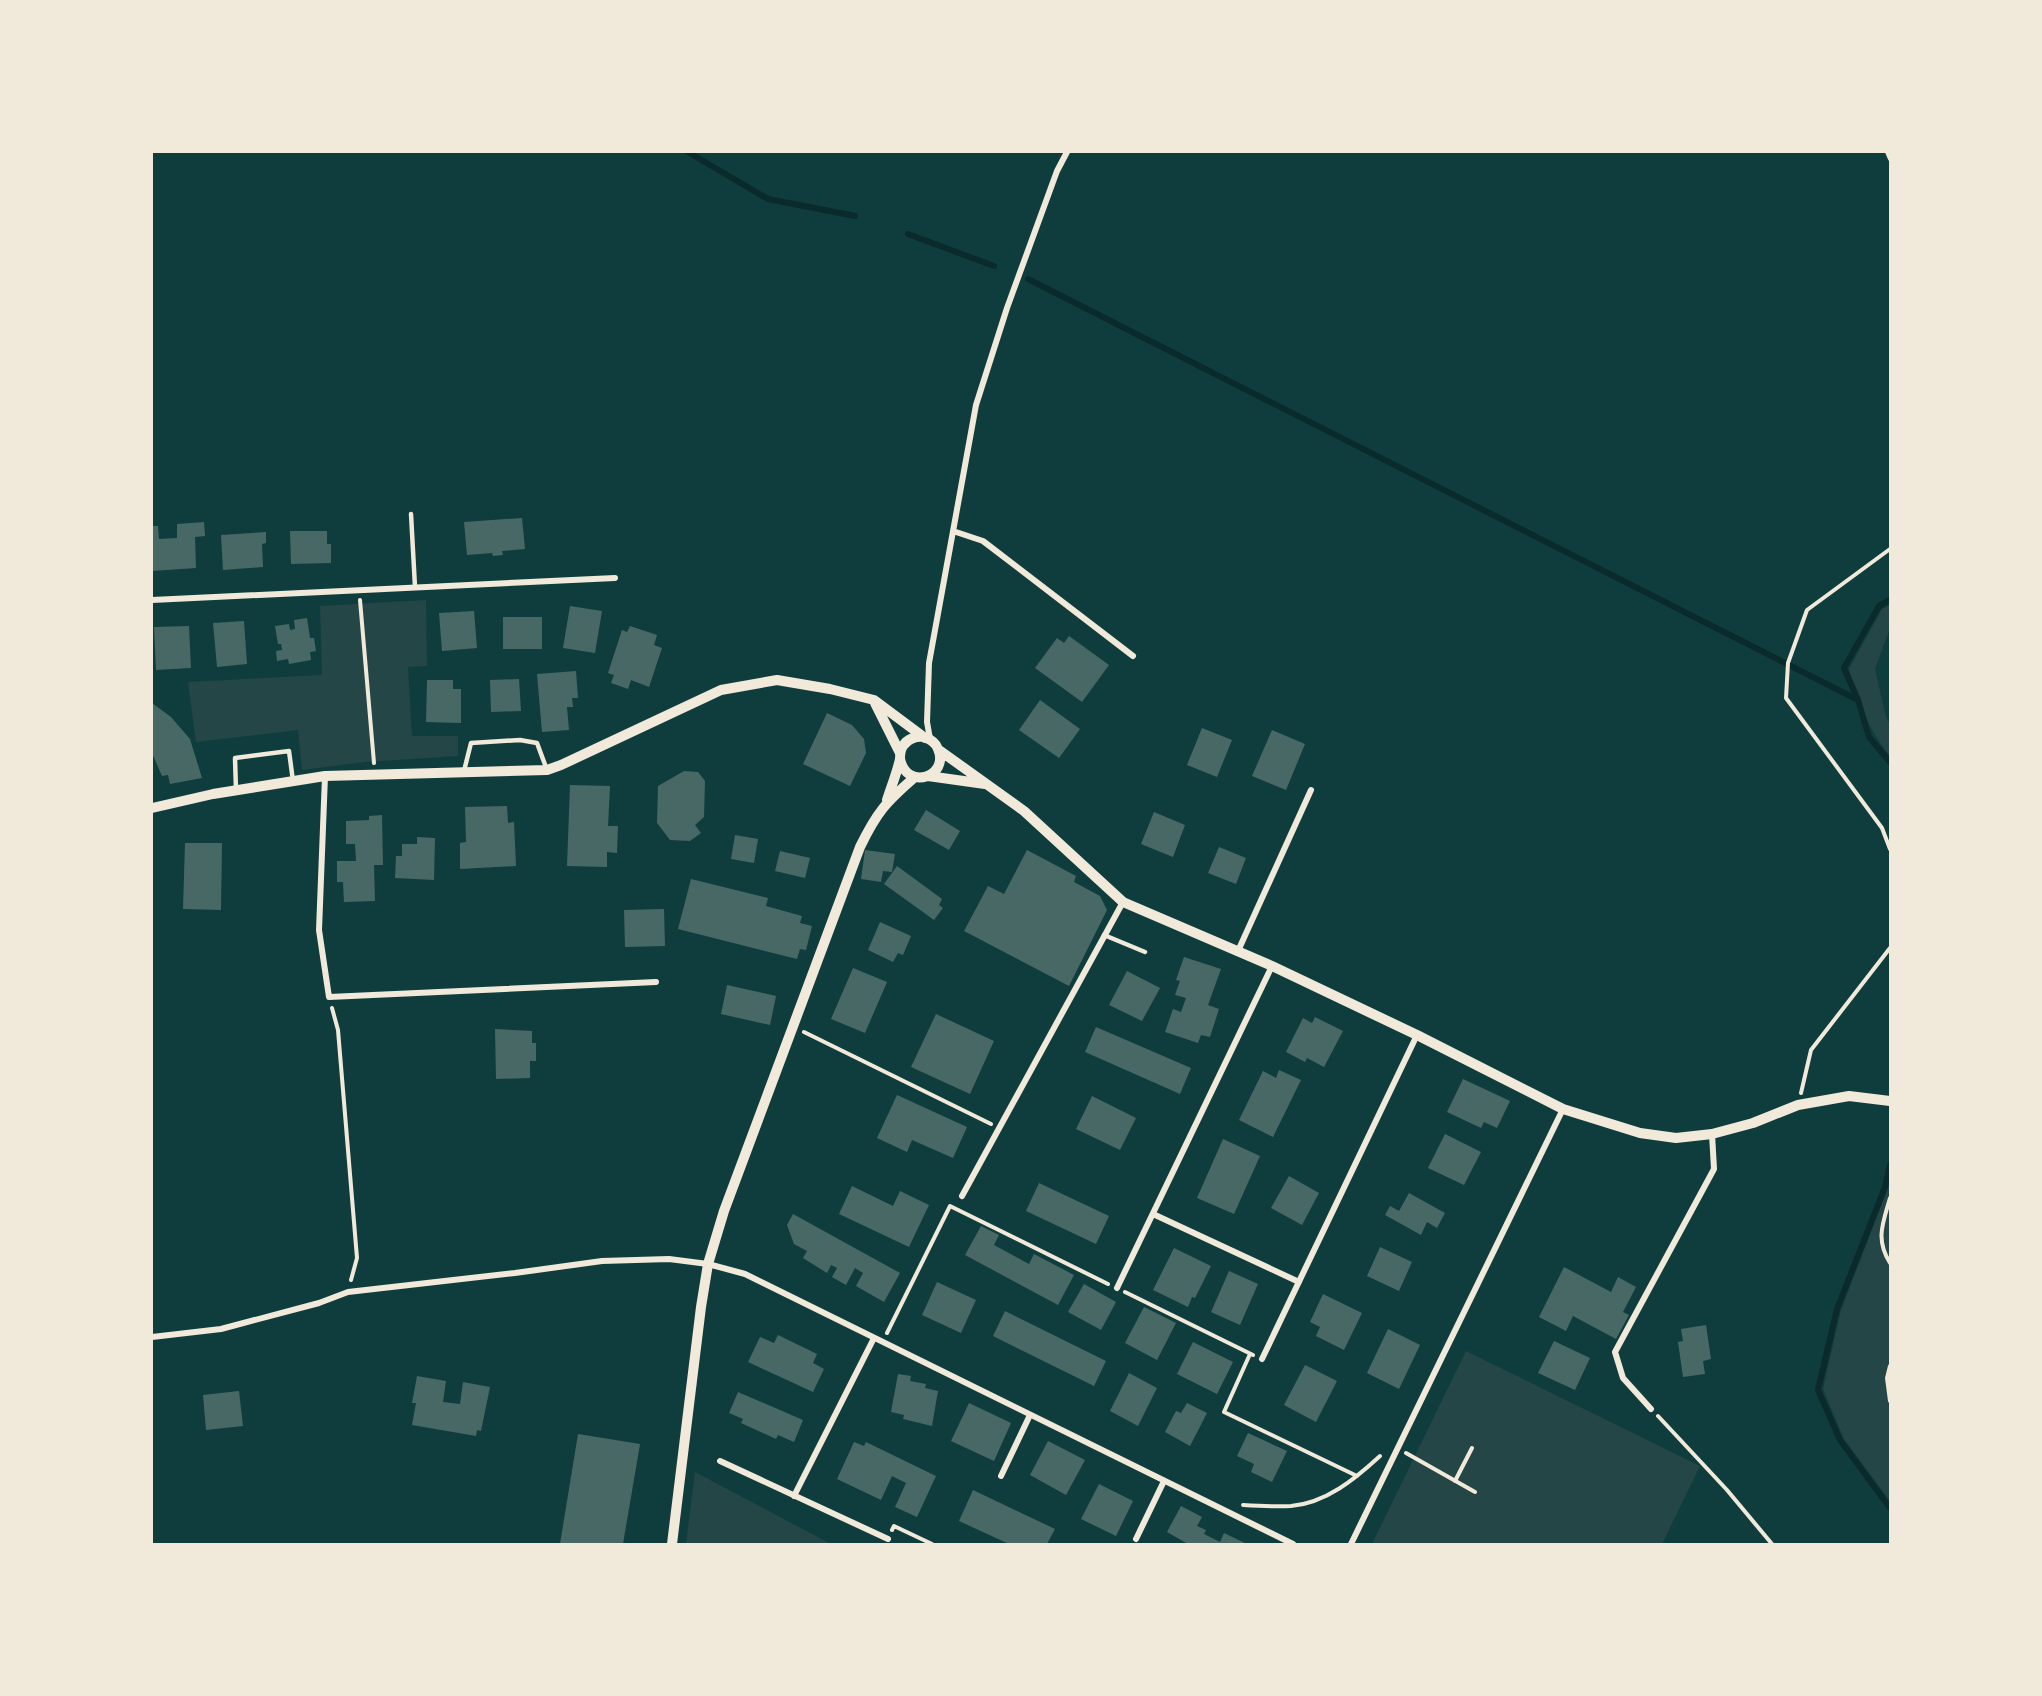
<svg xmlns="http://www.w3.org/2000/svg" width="2042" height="1696" font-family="'Nunito Sans',sans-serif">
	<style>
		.green { fill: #244646 }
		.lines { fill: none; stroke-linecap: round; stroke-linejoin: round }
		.stream { stroke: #0a2a2b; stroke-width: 6 }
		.building { fill: #486865 }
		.path { stroke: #f1e9da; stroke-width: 4 }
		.service { stroke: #f1e9da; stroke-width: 4.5 }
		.minor { stroke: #f1e9da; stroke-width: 6 }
		.tertiary { stroke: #f1e9da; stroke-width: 10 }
	</style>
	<rect width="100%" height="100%" fill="#0f3d3e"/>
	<!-- green -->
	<path class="green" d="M426,600L427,666L408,667L412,736H458V756L365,762L302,770L298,730L196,742L188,682L322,675L320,606Z
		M1890,605V628L1875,669L1886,717L1890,725V756C1867,727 1859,704 1849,669L1882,609Z
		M1890,1183V1501L1844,1439L1823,1389L1841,1310Z
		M1466,1351L1700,1466L1662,1544H1372Z
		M695,1472L831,1544H686Z"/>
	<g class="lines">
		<!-- stream -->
		<path class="stream" d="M688,152L768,199L855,216
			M908,234L994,266
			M1028,279L1858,700
			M1890,600L1879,606L1844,668L1858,700L1869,737L1890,762
			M1890,1165L1885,1187L1837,1309L1818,1390L1840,1440L1890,1508"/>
	</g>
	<!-- building -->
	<path class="building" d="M522,518L525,549L502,551L503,555L493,556L492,553L467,555L464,522Z
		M204,522L205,536L195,537L196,568L152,571V526H158L159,539L177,538V524Z
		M290,531H327V544H331V563L291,564Z
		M266,532V543L262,544L263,567L223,570L221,535Z
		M570,606L602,611L595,653L563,648Z
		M474,611L477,648L442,651L439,613Z
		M503,617H542V649H503Z
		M307,618L310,638H314L316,651L310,652L311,660L289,664L288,659L277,661L276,651L282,650L281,644H278L275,626L289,624L290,630L295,629L294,620Z
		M244,621L247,664L217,667L213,623Z
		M189,626L191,668L156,670L154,627Z
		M630,626L657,635L654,645L662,648L649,687L631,680L628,689L611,683L614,675L608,673L622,630L627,632Z
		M1069,636L1109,665L1082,702L1035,668L1057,638L1064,643Z
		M576,671L578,698H572L573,707H567L569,730L542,732L537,674Z
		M519,679L521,711L491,712L490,680Z
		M427,680H453V689H461V723L426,722Z
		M1040,700L1080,729L1059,758L1019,730Z
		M152,703L171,717L190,739L202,778L170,784L168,775L162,776L152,753Z
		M827,713L852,725L864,739L866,753L850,786L803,764Z
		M1202,728L1232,740L1217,777L1187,765Z
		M1272,730L1305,744L1286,790L1252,776Z
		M684,771L698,772L705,781L704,817L695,825L701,833L690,841L670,840L657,823L658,786Z
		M570,785L610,786L608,826H618L617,853L607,852V867L567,866Z
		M507,806L508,823L514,822L516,866L460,869V843L466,842L465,807Z
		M926,810L960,831L949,850L914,830Z
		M1154,812L1185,825L1173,857L1141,844Z
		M382,815L383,865H374L375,901L344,902L343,882H337V861H356L355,844H346V821L369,820V816Z
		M735,835L758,839L754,863L731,859Z
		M417,837L435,838L434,880L395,878L396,856H402V844H417Z
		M185,843H222L221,910L183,909Z
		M1219,847L1246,858L1236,884L1208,873Z
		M865,850L895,854L892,872L883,871L881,882L861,879Z
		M1027,850L1076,876L1074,882L1100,896L1107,910L1069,986L964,931L988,886L1004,894Z
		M780,851L810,858L805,878L775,871Z
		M897,866L942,899L939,905L943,908L934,920L884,884Z
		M691,879L768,898L766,906L802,916L800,923L812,926L806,950L800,949L797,959L678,929Z
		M664,909L665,946L625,947L624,910Z
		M880,922L911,936L903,955L898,953L893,962L868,950Z
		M1184,957L1221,969L1208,1005L1219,1009L1210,1037L1201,1035L1198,1043L1165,1032L1173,1009L1181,1012L1186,998L1175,995L1180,981L1176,980Z
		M853,968L887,982L865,1033L831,1019Z
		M1127,971L1160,988L1142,1021L1109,1005Z
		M727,985L776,996L770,1025L721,1014Z
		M936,1014L994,1041L970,1094L911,1067Z
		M1315,1017L1343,1031L1324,1067L1307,1058L1305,1062L1286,1052L1303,1018L1312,1023Z
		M1096,1027L1191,1068L1180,1094L1085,1052Z
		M495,1029L532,1031V1043H536V1061H530V1078L496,1079Z
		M1279,1070L1301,1080L1273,1137L1239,1120L1263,1071L1276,1078Z
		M1463,1079L1510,1101L1497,1128L1484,1122L1481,1128L1447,1112Z
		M897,1095L967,1127L953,1158L912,1140L907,1152L877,1138Z
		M1092,1096L1136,1118L1120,1150L1076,1129Z
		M1445,1134L1481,1152L1464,1185L1428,1168Z
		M1223,1139L1260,1156L1234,1214L1197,1198Z
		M1289,1176L1319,1193L1302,1225L1271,1208Z
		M1039,1183L1109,1216L1096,1244L1026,1211Z
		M852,1186L893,1206L900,1191L929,1205L909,1247L839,1214Z
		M1409,1193L1445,1213L1437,1228L1427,1222L1421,1235L1385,1215L1390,1206L1399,1211Z
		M793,1214L900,1273L884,1302L856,1286L863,1273L855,1268L846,1285L832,1277L837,1268L831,1265L827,1273L803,1258L807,1251L794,1244L787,1225Z
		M981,1226L999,1235L994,1245L1029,1264L1034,1254L1074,1275L1058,1305L965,1255Z
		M1380,1247L1412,1262L1399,1291L1367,1276Z
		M1174,1248L1211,1266L1195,1298L1192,1297L1188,1307L1153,1290Z
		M1564,1267L1611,1292L1618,1277L1636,1287L1623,1312L1629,1315L1616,1339L1573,1316L1566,1331L1539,1317Z
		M1229,1271L1258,1284L1240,1325L1211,1312Z
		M937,1282L976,1300L961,1333L922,1315Z
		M1084,1284L1116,1302L1101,1330L1068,1312Z
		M1323,1294L1362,1313L1344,1350L1316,1336L1320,1327L1310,1322Z
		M1144,1307L1176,1323L1157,1360L1125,1343Z
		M1005,1311L1106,1361L1094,1386L993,1336Z
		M1706,1325L1711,1359L1703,1361L1705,1374L1683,1377L1678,1342L1683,1341L1681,1329Z
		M1388,1329L1420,1345L1399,1389L1367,1373Z
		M778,1335L817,1354L813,1363L824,1369L813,1392L748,1362L760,1337L774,1343Z
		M1554,1341L1590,1358L1575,1390L1538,1373Z
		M1193,1342L1233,1362L1217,1394L1177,1374Z
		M1305,1365L1337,1381L1316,1422L1284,1405Z
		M1129,1373L1157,1388L1138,1426L1110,1411Z
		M898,1374L911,1376L910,1381L926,1384L925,1388L938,1391L932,1426L903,1419L904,1415L891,1412Z
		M417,1376L446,1381L443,1402L460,1404L463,1382L490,1387L481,1431L477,1430L476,1436L412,1425L416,1403H412Z
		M239,1391L243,1426L206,1430L203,1395Z
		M738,1392L803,1420L794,1442L778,1435L776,1439L741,1423L743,1419L729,1413Z
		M969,1403L1011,1423L994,1461L951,1441Z
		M1187,1403L1207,1413L1190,1446L1165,1432L1176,1411L1181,1413Z
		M1248,1433L1287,1451L1272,1482L1251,1472L1254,1464L1237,1456Z
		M578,1434L640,1444L623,1544H560Z
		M1048,1441L1085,1460L1066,1495L1030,1475Z
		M854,1442L864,1446L866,1442L936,1476L917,1517L895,1507L906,1483L892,1476L881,1500L837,1479Z
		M1099,1484L1133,1501L1116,1536L1081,1519Z
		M973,1490L1055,1529L1047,1544H1009L959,1521Z
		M1181,1506L1202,1517L1197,1526L1206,1530L1204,1534L1220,1542L1224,1533L1247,1544H1188L1167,1532Z"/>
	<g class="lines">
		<!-- path -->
		<path class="path" d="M1887,152L1890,159
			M1890,549L1807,610L1788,663L1786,698L1882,828L1890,849
			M360,600L374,763
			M332,1008L338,1030L357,1258L351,1280
			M804,1032L991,1124
			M1801,1093L1811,1050L1890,948
			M1890,1198C1883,1223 1875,1239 1890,1263
			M950,1206L1108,1284
			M1125,1292L1253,1355
			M887,1333L950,1206
			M1250,1354L1224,1412L1357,1476
			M1890,1366L1887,1378L1890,1401
			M1658,1416L1727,1490L1772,1544
			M1406,1453L1475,1492
			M1455,1481L1472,1448
			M1243,1505C1259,1506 1275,1507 1291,1506C1326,1503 1355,1479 1380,1456
			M892,1530L894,1526L932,1544"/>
		<!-- service -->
		<path class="service" d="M411,514L415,587
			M464,771L471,743L520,740L537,743L547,770
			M236,790L235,758L289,751L293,781
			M1104,935L1145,952"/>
		<!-- minor -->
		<path class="minor" d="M953,531L983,541L1133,656
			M152,600L615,578
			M930,739L927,722L929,663L976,405L1007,308L1057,171L1067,152
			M325,776L319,930L329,997L656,982
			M1238,951L1311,790
			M962,1196L1123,902
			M1153,1214L1299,1282
			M1117,1288L1272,966
			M152,1337L221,1329L319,1303L348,1292L515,1273L602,1261L669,1259L708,1264L745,1274L1293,1544
			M1262,1359L1417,1035
			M1651,1409L1623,1378L1615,1352L1714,1169L1712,1134
			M720,1461L888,1539
			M1001,1476L1030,1415
			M794,1496L874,1338
			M1136,1539L1164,1481
			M1351,1544L1563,1109"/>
		<!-- tertiary -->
		<path class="tertiary" d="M875,703L900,753
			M939,750L1024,811L1123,902L1272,966L1417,1035L1563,1109L1640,1133L1676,1138L1712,1134L1753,1123L1798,1105L1849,1096L1890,1101
			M928,776L985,784
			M887,800C891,787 897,773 900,759C900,755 900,750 903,746C907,739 916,736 924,737C930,739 936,743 938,749C950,776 907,792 900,759
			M152,808L213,794L325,776L547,770L561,765L721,690L777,680L830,689L874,700L925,738
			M672,1544L701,1307L708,1264L724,1211L860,847C877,812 886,802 915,777"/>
	</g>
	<!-- border -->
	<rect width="2042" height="1696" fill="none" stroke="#f1e9da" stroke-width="306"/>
</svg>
